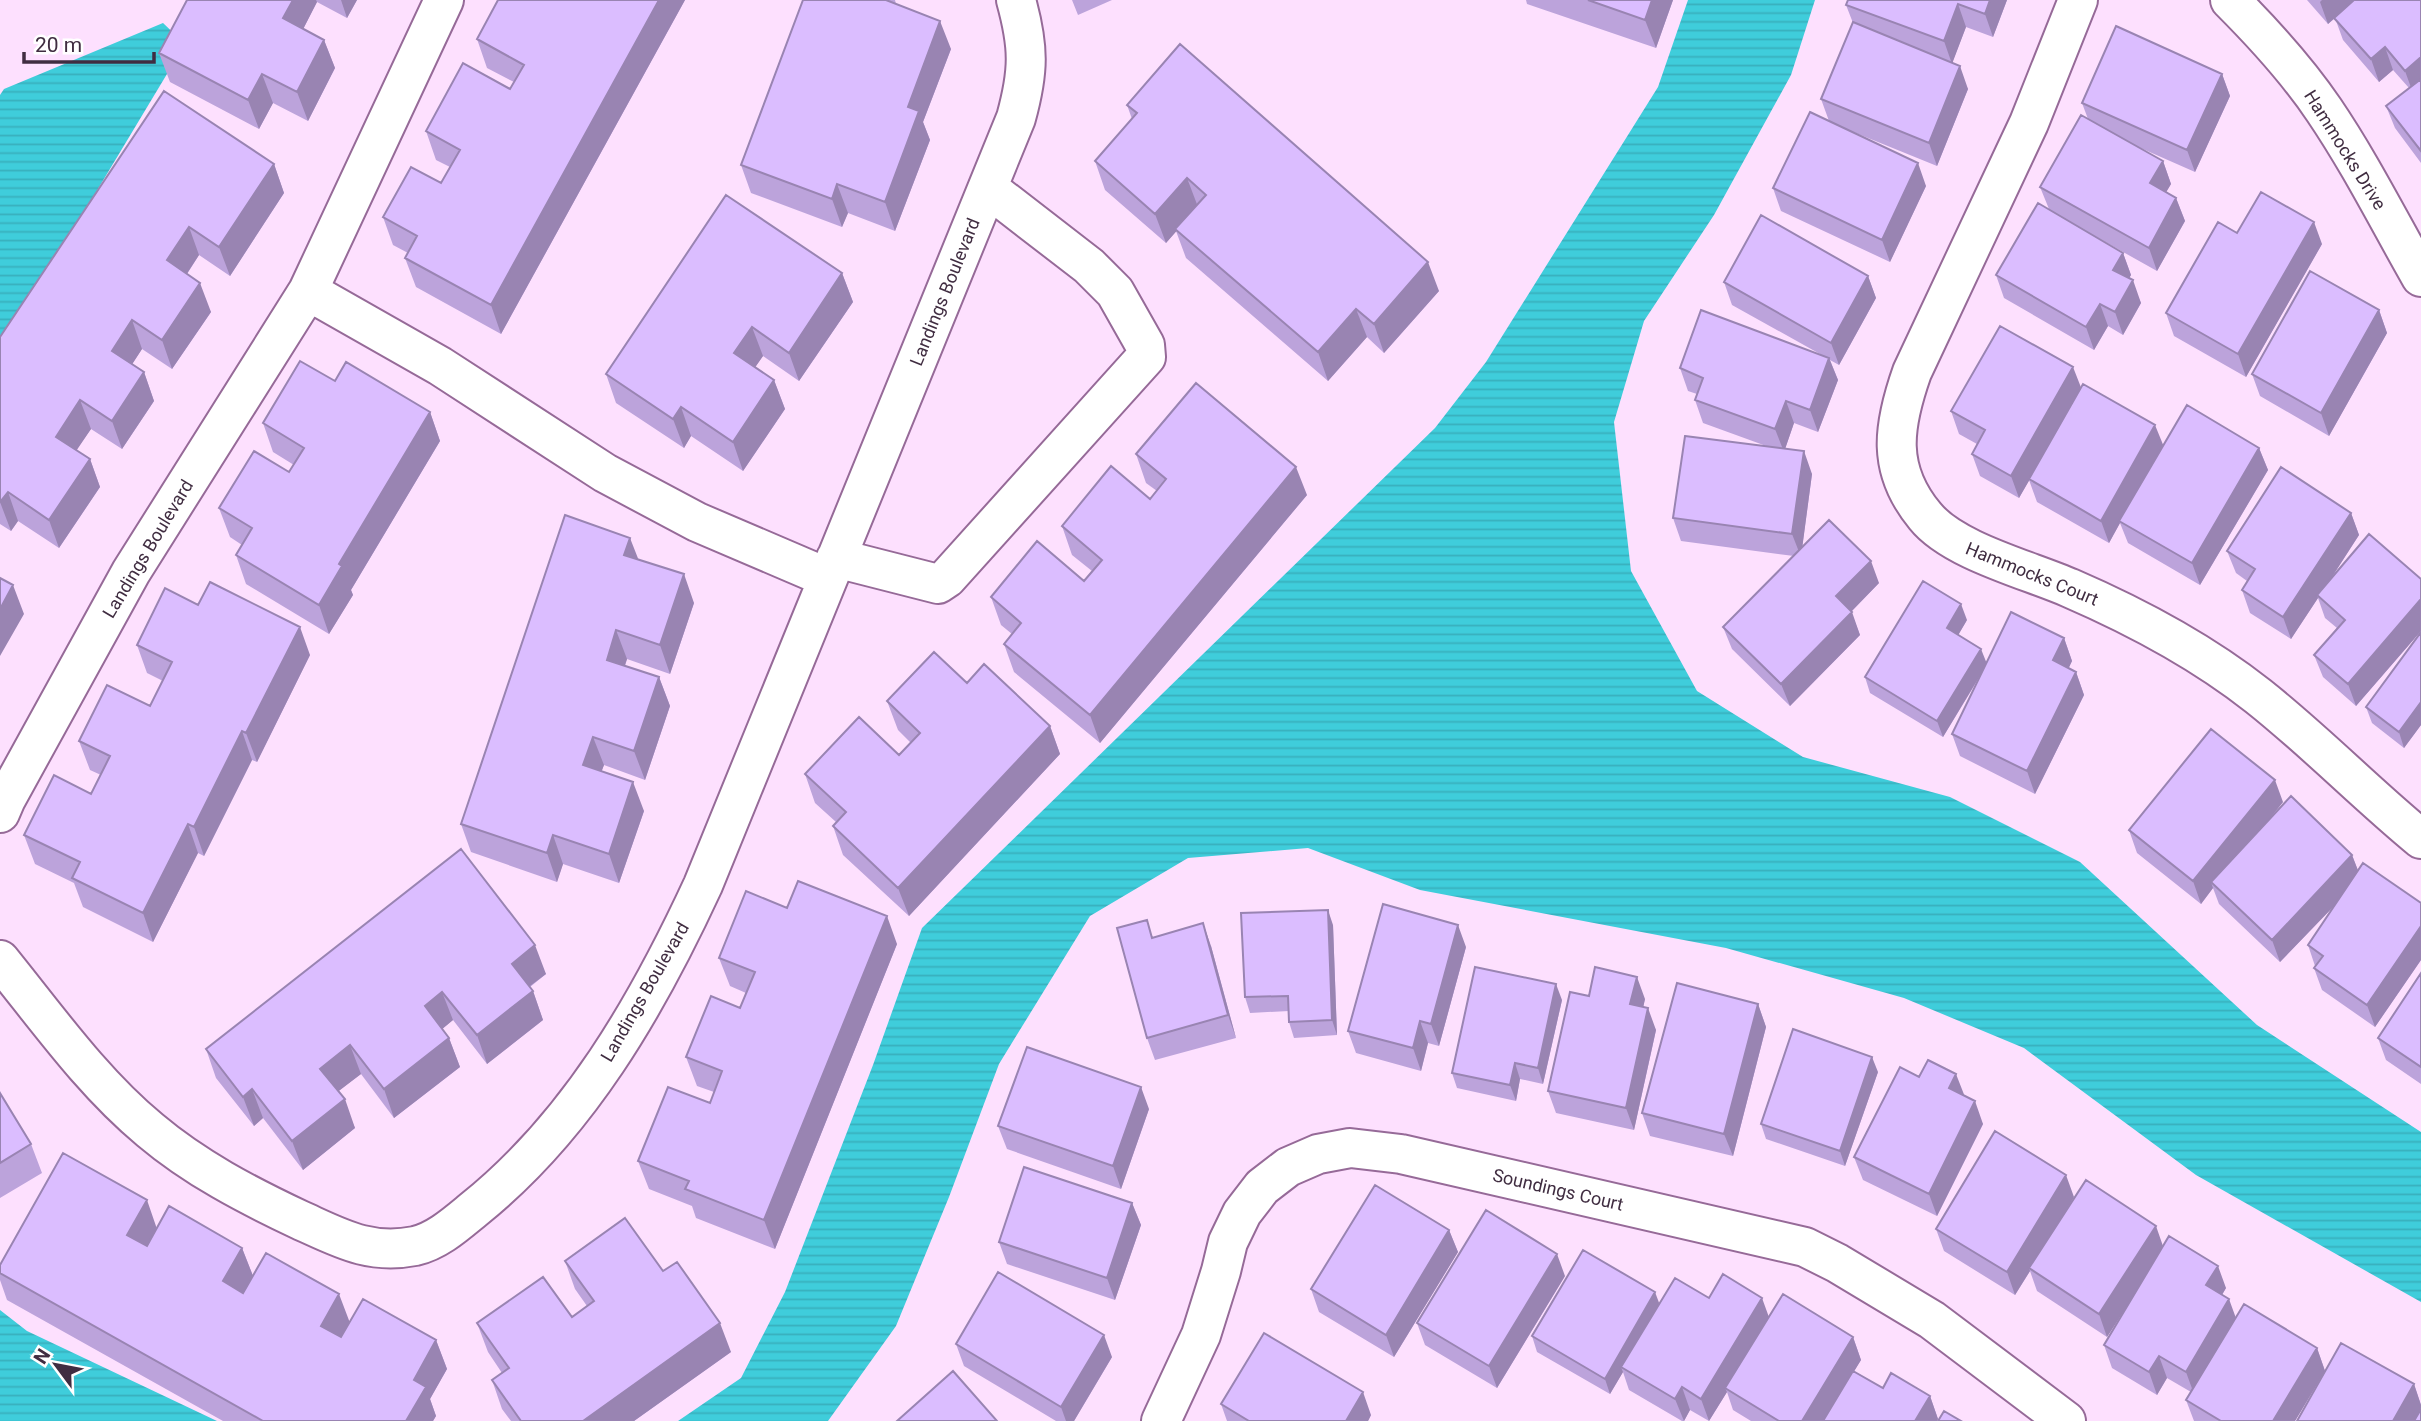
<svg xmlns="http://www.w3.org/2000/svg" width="2421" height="1421" font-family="Roboto,sans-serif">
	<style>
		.water { fill: url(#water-rules) }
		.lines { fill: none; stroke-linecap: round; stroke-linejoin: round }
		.minor-casing { stroke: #966a98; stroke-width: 42 }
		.minor { stroke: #fff; stroke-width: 38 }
		.wall { fill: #bca3db }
		.shaded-wall { fill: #9984b2 }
		.building { fill: #dbbdff; stroke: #9984b2; stroke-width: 2 }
		.labels { text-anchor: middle; stroke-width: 5; stroke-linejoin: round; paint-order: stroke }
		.street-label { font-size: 18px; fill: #402d41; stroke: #fff }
	</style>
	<defs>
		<pattern id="water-rules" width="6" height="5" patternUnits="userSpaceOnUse" patternTransform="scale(1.75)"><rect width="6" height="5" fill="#3fcddb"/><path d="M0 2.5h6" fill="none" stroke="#38b0bd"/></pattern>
	</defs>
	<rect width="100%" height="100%" fill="#fde0fe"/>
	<!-- water -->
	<path class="water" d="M1688,0H1815L1791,75L1714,215L1644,321L1614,422L1631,571L1697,691L1803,757L1950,797L2080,862L2257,1025L2421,1132V1302L2196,1175L2024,1048L1904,998L1726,948L1420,890L1308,848L1188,858L1090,916L999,1064L949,1197L896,1326L828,1421H678L741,1378L785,1292L873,1065L922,928L1435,428L1486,362L1658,87Z
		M163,23L185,44L0,352V95L4,89Z
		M0,1310L27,1331L217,1421H0Z"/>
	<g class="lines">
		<!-- minor casing -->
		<g class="minor-casing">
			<path id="minor" d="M2078,0L2029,123L1912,372C1893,426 1886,469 1925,516C1953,551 2029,570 2070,588C2137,617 2201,651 2258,696C2315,741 2365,793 2421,839
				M2230,0C2264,34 2297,70 2324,110C2360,163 2389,221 2421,277
				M308,291L440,366L605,473L697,522L828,578
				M836,558L938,584L947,578L1146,357L1145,345L1115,292L1089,266L988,188
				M0,813L6,799L131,572L308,291L444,0
				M0,960C47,1018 92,1082 150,1130C195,1168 247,1195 300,1220C340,1238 369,1255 415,1246C437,1241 456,1224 473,1210C578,1126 647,1006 703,885L1016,118C1029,71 1029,47 1016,0
				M1161,1421L1201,1335L1221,1271L1228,1242L1242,1213L1262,1187L1288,1167L1318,1154L1350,1148L1401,1154L1805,1247L1837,1263L1932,1320L2066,1421"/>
		</g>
		<!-- minor -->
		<use href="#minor" class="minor"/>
	</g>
	<!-- wall -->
	<path class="wall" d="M187,0H357L347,18L317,2L303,29L324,40L335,68L308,121L273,103L259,129L170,82L159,53Z
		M498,0H685L501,334L416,287L405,258L408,253L393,245L383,217L441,183L450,167L436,160L426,131L510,89L514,82L487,68L477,39Z
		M803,0H895L896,4L951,49L923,122L930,140L895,231L848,213L842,227L751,193L741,165Z
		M1072,0H1112L1078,15Z
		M1526,0H1673L1656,48L1527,4Z
		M1848,0H2007L1993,37L1966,27L1952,63L1968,89L1937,166L1836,125L1926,186L1890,262L1781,211L1773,188L1829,121L1821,99L1853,23L1846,5Z
		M2307,0H2421V163L2395,128L2386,106L2409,88L2393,70L2379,82L2343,40L2335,18L2328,24Z
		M2222,74L2230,96L2195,172L2136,146L2163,161L2171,184L2166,192L2176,198L2185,221L2157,271L2066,220L2123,253L2131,275L2129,278L2141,303L2123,335L2108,326L2094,350L2004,298L1996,275L2049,209L2040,187L2088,119L2082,103Z
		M1127,105L1439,291L1384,353L1367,337L1328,381L1186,258L1176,231L1166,243L1105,190L1095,161L1132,119Z
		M274,164L284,193L230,276L199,255L187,274L211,312L172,369L142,349L132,364L144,372L154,401L122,449L91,429L76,450L90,459L100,487L59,548L18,521L11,531L0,524V337Z
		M2237,233L2322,244L2246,377L2174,336L2166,313Z
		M842,273L853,302L799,381L763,356L755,367L774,380L785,409L743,471L691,436L684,448L616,403L606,374Z
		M1868,276L1876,298L1839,365L1830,360L1838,380L1818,432L1794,423L1785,449L1812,474L1802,548L1879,583L1851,612L1860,635L1790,706L1732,649L1723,627L1794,556L1681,541L1673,518L1769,447L1703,423L1695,400L1697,394L1688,391L1680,368L1820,354L1732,305L1724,282Z
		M2379,310L2387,333L2329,436L2260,396L2252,374Z
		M335,381L430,412L440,441L351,590L353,595L329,634L246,584L236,555L242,545L230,537L219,508L289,472L294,465L273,452L263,423Z
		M2081,388L2163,446L2259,448L2268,470L2200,585L2128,543L2120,523L2109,543L2037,502L2029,480L2019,498L1980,476L1972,454L1977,444L1959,434L1951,411Z
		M1136,454L1307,495L1100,743L1014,672L1004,644L1012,634L1001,625L991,597L1084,581L1092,571L1072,555L1062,526L1150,499L1157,491L1146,483Z
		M2351,513L2359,535L2330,580L2421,579V631L2356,706L2323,677L2314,655L2337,628L2325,618L2318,598L2291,639L2250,613L2242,590L2247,581L2236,573L2227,551Z
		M638,559L694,603L670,674L627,659L625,666L659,677L670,706L645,780L604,765L601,772L644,811L619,883L563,864L557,882L471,852L461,824Z
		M198,605L310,655L257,762L252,760L204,856L198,853L153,942L83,907L74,883L35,864L24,835L91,794L101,775L90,770L79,741L150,706L163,681L147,673L137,645Z
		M1967,620L1958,635L1986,663L2064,638L2072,661L2068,668L2076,672L2084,695L2035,794L1960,756L1952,734L1982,673L1943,737L1870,693L1865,677Z
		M2421,632V725L2404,748L2372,723L2366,707Z
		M967,683L1050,726L1060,754L909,916L843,855L833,826L836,822L815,803L805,774L899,755L911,743L898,730L887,701Z
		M2283,802L2265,825L2352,855L2358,871L2421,903V960L2375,1027L2322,990L2314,968L2315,966L2308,945L2335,905L2280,962L2219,904L2213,888L2201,904L2137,853L2129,830Z
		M461,849L546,974L530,987L533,991L543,1020L487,1064L453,1020L442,1029L449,1038L460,1067L394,1118L361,1074L338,1091L355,1128L303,1170L263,1118L254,1126L216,1078L206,1049Z
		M787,908L897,944L775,1249L696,1218L692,1206L649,1189L638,1161L710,1103L714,1092L697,1086L686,1057L740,1008L746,993L730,986L719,958Z
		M1333,925L1337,1035L1294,1038L1289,1022V1011L1250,1013L1245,997Z
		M1153,937L1211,946L1236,1038L1155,1060L1147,1038Z
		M1466,947L1439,1046L1428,1043L1421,1071L1356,1053L1348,1031Z
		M2421,973V1084L2386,1060L2378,1038Z
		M1589,996L1645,999L1643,1007L1656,1030L1634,1130L1556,1113L1548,1091Z
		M1562,1000L1543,1084L1520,1079L1516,1101L1457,1088L1452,1073Z
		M1758,1004L1766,1027L1733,1156L1650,1136L1642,1113Z
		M1878,1072L1845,1166L1766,1139L1761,1124Z
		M1919,1077L1964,1096L1983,1124L1937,1216L1863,1180L1854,1157Z
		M0,1093L31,1144L42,1173L0,1198Z
		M1149,1109L1121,1189L1007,1149L998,1126Z
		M2074,1197L2061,1219L2163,1246L2226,1288L2222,1295L2236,1318L2317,1348L2325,1371L2414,1384L2421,1405V1408L2322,1376L2295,1421H2194L2186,1400L2191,1392L2167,1378L2157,1395L2112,1368L2104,1345L2134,1295L2107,1337L2037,1291L2030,1271L2015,1295L1944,1251L1936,1229Z
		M1132,1203L1141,1225L1115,1300L1007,1264L999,1242Z
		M157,1228L242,1248L253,1276L350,1323L436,1340L447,1369L430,1399L436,1416L433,1421H223L7,1300L0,1280V1273Z
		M1449,1230L1458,1252L1394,1357L1319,1312L1311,1289Z
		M565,1261L663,1271L731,1352L634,1421H511L502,1409L492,1380L502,1373L488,1352L477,1323L572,1317L587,1306L575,1289Z
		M1565,1276L1497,1388L1425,1345L1417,1323Z
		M1709,1298L1769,1316L1853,1337L1861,1360L1854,1371L1883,1388L1930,1396L1938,1419L1937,1421H1751L1733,1410L1727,1392L1709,1421L1690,1410L1684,1421H1682L1629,1390L1623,1372L1610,1394L1537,1352L1532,1336L1660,1304Z
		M956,1344L1112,1357L1074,1421H1056L964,1366Z
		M1221,1404L1371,1415L1368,1421H1227Z"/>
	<!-- shaded-wall -->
	<path class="shaded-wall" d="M293,0H316L317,2L294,47L283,18Z
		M341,0H357L347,18Z
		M659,0H685L501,334L491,305Z
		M1652,0H1673L1656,48L1645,20Z
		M1990,0H2007L1993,37L1985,14Z
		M2322,0H2355L2328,24L2320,2Z
		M1958,4L1966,27L1952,64L1944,41Z
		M940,21L951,49L923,122L930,140L895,231L885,202L908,107Z
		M324,40L335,68L308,121L297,92Z
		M2385,47L2393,70L2379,82L2371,59Z
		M2421,57V86L2413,93L2405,71Z
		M1960,66L1968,89L1937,166L1929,143Z
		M262,74L273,103L259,129L248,100Z
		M2222,74L2230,96L2195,172L2187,150Z
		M2163,161L2171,184L2158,206L2150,183Z
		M1918,163L1926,186L1890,262L1882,240Z
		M274,164L284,193L230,276L219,247Z
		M1187,178L1198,207L1166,243L1155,214Z
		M837,184L848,213L842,227L832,199Z
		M2176,198L2185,221L2157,271L2149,248Z
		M2314,222L2322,244L2246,377L2238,354Z
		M189,227L199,255L177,289L167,260Z
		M2123,253L2131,275L2121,292L2113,270Z
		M1428,262L1439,291L1384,353L1374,324Z
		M842,273L853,302L799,381L789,353Z
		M1868,276L1876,298L1839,365L1831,343Z
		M2133,280L2141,303L2123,335L2115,312Z
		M200,283L211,312L172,369L162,340Z
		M2100,304L2108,326L2094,350L2086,327Z
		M1356,309L1367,337L1328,381L1318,352Z
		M2379,310L2387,333L2329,436L2321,413Z
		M132,320L142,349L122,380L112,351Z
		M752,327L763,356L745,382L734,353Z
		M1829,358L1838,380L1818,432L1810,410Z
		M2073,367L2082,390L2019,498L2011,476Z
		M144,372L154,401L122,449L112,421Z
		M774,380L785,409L743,471L733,442Z
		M80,400L91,429L66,466L56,437Z
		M1786,401L1794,423L1784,452L1775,429Z
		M681,407L691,436L684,448L673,419Z
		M430,412L440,441L351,590L353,595L329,634L319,605L339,564Z
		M2155,425L2164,447L2119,521L2120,523L2109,543L2101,521Z
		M2259,448L2268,470L2200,585L2192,563Z
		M1804,451L1812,474L1801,557L1792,534Z
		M90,459L100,487L59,548L49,520Z
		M1296,467L1307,495L1100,743L1090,715Z
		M8,492L18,521L11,531L0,502Z
		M2351,513L2359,535L2319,597L2317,595L2318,598L2291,639L2283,617Z
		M630,538L641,566L624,555Z
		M1871,561L1879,583L1844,619L1836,596Z
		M684,574L694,603L670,674L660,645Z
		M13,585L24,614L0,656V609Z
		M2421,599V631L2356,706L2348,684Z
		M1961,604L1967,620L1953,644L1947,628Z
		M1852,612L1860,635L1790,706L1781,684Z
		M300,627L310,655L257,762L246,733Z
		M616,630L627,659L617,688L607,660Z
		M2064,638L2072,661L2062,683L2053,660Z
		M1981,649L1987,664L1943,737L1937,721Z
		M2076,672L2084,695L2035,794L2027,771Z
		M659,677L670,706L645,780L634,751Z
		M2421,702V725L2404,748L2399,732Z
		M1050,726L1060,754L909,916L898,888Z
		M242,731L252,760L204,856L194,827Z
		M593,737L604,765L593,794L583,765Z
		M2275,780L2283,802L2215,886L2211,882L2213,888L2201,904L2193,881Z
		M633,782L644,811L619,883L609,854Z
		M188,824L198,853L153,942L143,913Z
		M553,835L563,864L557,882L547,853Z
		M2352,855L2361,878L2280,962L2272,940Z
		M1328,910L1333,925L1337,1035L1332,1020Z
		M887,916L897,944L775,1249L764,1220Z
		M1203,923L1211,946L1236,1038L1228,1015Z
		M1458,925L1466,947L1439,1046L1431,1024Z
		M2421,926V960L2375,1027L2367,1005Z
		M535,945L546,974L522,992L512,964Z
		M1637,977L1645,999L1639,1027L1630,1004Z
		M1556,984L1562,1000L1543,1084L1538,1068Z
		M533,991L543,1020L487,1064L477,1035Z
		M442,992L453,1020L435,1035L425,1006Z
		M1758,1004L1766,1027L1733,1156L1724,1134Z
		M1648,1008L1656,1030L1634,1130L1626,1108Z
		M1420,1021L1428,1043L1421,1071L1413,1048Z
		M449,1038L460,1067L394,1118L384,1089Z
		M350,1045L361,1074L331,1097L320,1069Z
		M1872,1057L1878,1072L1845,1166L1840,1151Z
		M1515,1063L1520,1079L1516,1101L1510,1085Z
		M1956,1074L1965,1097L1949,1088Z
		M1141,1087L1149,1109L1121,1189L1113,1166Z
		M252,1089L263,1118L254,1126L243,1097Z
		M345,1099L355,1128L303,1170L292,1141Z
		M1975,1101L1983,1124L1937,1216L1929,1194Z
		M2066,1175L2074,1197L2030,1269L2029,1268L2030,1271L2015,1295L2007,1272Z
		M147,1200L157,1229L138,1264L127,1235Z
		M1132,1203L1141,1225L1115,1300L1107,1278Z
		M2156,1226L2164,1249L2107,1337L2099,1314Z
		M1449,1230L1458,1252L1394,1357L1386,1335Z
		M242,1248L253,1276L234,1310L223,1281Z
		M1557,1254L1565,1276L1497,1388L1489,1366Z
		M2218,1266L2226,1288L2214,1308L2206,1285Z
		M1655,1292L1661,1308L1621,1367L1623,1372L1610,1394L1605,1379Z
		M339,1294L350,1323L331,1355L321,1326Z
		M1762,1298L1770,1320L1725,1388L1727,1392L1709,1421L1701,1399Z
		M2229,1299L2237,1321L2194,1394L2186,1372Z
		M720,1323L731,1352L634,1421H583Z
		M1104,1335L1112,1357L1074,1421H1066L1061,1407Z
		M1853,1337L1861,1360L1824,1421H1802Z
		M436,1340L447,1369L430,1399L436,1416L433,1421H406L414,1380Z
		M2317,1348L2325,1371L2295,1421H2273Z
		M2159,1356L2167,1378L2157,1395L2149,1372Z
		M2414,1384L2421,1405V1408L2414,1421H2393Z
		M1682,1387L1690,1410L1684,1421L1675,1399Z
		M1363,1392L1371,1415L1368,1421H1346Z
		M1930,1396L1938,1419L1937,1421H1915Z"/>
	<!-- building -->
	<path class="building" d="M187,0H293L283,18L324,40L297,92L262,74L248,100L159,53Z
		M498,0H659L491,305L405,258L417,236L383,217L411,167L441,183L460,150L426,131L463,63L510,89L524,65L477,39Z
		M803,0H886L940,21L908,107L919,111L885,202L837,184L832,199L741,165Z
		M1588,0H1652L1645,20Z
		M1848,0H1990L1985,14L1958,4L1944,41L1846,5Z
		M2354,0H2421V57L2405,71L2385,47L2371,59L2334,18Z
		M1853,22L1960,66L1929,143L1821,99Z
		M2116,26L2222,74L2187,150L2082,103Z
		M1180,44L1428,262L1374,324L1356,309L1318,352L1175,229L1206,195L1187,178L1155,214L1095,161L1137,113L1127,105Z
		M2421,79V151L2386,106Z
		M164,91L274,164L219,247L189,227L167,260L200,283L162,340L132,320L112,351L144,372L112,421L80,400L56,437L90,459L49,520L8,492L0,502V337Z
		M1810,112L1918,163L1882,240L1773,188Z
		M2081,115L2163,161L2150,183L2176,198L2149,248L2040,187Z
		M2261,192L2314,222L2238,354L2166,313L2218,222L2237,233Z
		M726,195L842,273L789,353L752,327L734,353L774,380L733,442L681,407L673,419L606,374Z
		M2038,203L2123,253L2113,270L2133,280L2115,312L2100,304L2086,327L1996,275Z
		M1761,215L1868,276L1831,343L1724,282Z
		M2310,271L2379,310L2321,413L2252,374Z
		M1701,310L1829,358L1810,410L1786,401L1775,429L1695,400L1703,378L1680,368Z
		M2000,326L2073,367L2011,476L1972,454L1985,430L1951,411Z
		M300,361L335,381L346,362L430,412L339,564L342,566L319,605L236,555L252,528L219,508L254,451L289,472L304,448L263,423Z
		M1196,383L1296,467L1090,715L1004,644L1021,623L991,597L1037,541L1084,581L1102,560L1062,526L1111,466L1150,499L1166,479L1136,454Z
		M2083,384L2155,425L2101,521L2029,479Z
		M2187,405L2259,448L2192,563L2119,521Z
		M1685,436L1804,451L1792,534L1673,518Z
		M2281,467L2351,513L2283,617L2242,590L2255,569L2227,551Z
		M565,515L630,538L624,555L684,574L660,645L616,630L607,660L659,677L634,751L593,737L583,765L633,782L609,854L553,835L547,853L461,824Z
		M1829,520L1871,561L1836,596L1852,612L1781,684L1723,627Z
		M2369,534L2421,579V599L2348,684L2314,655L2345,620L2317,595Z
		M0,578L13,585L0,609Z
		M1923,581L1961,604L1947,628L1981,649L1937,721L1865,677Z
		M210,582L300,627L246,733L242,731L194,827L188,824L143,913L72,878L80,862L24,835L54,775L91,794L110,756L79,741L107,685L150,706L172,662L137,645L165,588L198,605Z
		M2011,612L2064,638L2053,660L2076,672L2027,771L1952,734Z
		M2421,632V702L2399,732L2366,707Z
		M934,652L967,683L984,664L1050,726L898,888L833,826L846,812L805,774L859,717L899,755L920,733L887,701Z
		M2211,729L2275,780L2193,881L2129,830Z
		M2291,796L2352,855L2272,940L2211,882Z
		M461,849L535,945L512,964L533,991L477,1035L442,992L425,1006L449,1038L384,1089L350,1045L320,1069L345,1099L292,1141L252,1089L243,1097L206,1049Z
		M2363,863L2421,903V926L2367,1005L2314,968L2323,956L2308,945Z
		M798,881L887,916L764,1220L685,1189L689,1181L638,1161L668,1087L710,1103L722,1071L686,1057L711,996L740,1008L755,972L719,958L746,891L787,908Z
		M1383,904L1458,925L1431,1024L1420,1021L1413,1048L1348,1031Z
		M1328,910L1332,1020L1289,1022L1288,996L1245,997L1241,913Z
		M1147,920L1152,938L1203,923L1228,1015L1147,1038L1117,928Z
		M1475,967L1556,984L1538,1068L1515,1063L1510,1085L1452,1073Z
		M1595,967L1637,977L1630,1004L1648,1008L1626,1108L1548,1091L1570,992L1589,996Z
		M2421,973V1067L2378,1038Z
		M1677,983L1758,1004L1724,1134L1642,1113Z
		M1793,1029L1872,1057L1840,1151L1761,1124Z
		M1027,1047L1141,1087L1113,1166L998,1126Z
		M1928,1060L1956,1074L1949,1088L1975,1101L1929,1194L1854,1157L1900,1067L1919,1077Z
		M0,1093L31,1144L0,1163Z
		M1995,1131L2066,1175L2007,1272L1936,1229Z
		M63,1153L147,1200L127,1235L147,1246L169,1206L242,1248L223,1281L243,1293L266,1253L339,1294L321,1326L341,1337L363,1299L436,1340L414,1380L426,1387L406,1421H263L0,1273V1265Z
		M1024,1167L1132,1203L1107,1278L999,1242Z
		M2086,1180L2156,1226L2099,1314L2029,1268Z
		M1375,1185L1449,1230L1386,1335L1311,1289Z
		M1486,1210L1557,1254L1489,1366L1417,1323Z
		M625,1218L663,1271L677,1262L720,1323L583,1421H521L492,1380L509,1368L477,1323L543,1277L572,1317L594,1301L565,1261Z
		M2169,1236L2218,1266L2206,1285L2229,1299L2186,1372L2159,1356L2149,1372L2104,1345Z
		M1583,1250L1655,1292L1605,1379L1532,1336Z
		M998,1272L1104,1335L1061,1407L956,1344Z
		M1723,1274L1762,1298L1701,1399L1682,1387L1675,1399L1621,1367L1675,1278L1709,1298Z
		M1783,1294L1853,1337L1802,1421H1779L1725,1388Z
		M2244,1304L2317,1348L2273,1421H2221L2186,1400Z
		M1264,1333L1363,1392L1346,1421H1249L1221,1404Z
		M2341,1343L2414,1384L2393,1421H2297Z
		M953,1371L997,1421H897Z
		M1853,1371L1883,1388L1891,1373L1930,1396L1915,1421H1823Z
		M2421,1409V1421H2414Z
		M1944,1411L1961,1421H1938Z"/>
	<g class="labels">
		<!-- street labels -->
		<g class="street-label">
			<text transform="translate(2345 150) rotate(58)" y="6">Hammocks Drive</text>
			<text transform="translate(945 292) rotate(-68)" y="6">Landings Boulevard</text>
			<text transform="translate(148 549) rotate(-59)" y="6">Landings Boulevard</text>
			<text transform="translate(2032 574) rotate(22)" y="6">Hammocks Court</text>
			<text transform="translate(645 992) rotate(-60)" y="6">Landings Boulevard</text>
			<text transform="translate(1558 1190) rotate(13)" y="6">Soundings Court</text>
		</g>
	</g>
	<!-- north arrow -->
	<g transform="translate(56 1365) rotate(302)" stroke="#ffffff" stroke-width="5" paint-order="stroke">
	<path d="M0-5L12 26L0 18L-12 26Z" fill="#402d41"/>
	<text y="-10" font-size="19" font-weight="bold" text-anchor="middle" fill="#402d41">N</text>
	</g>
	<!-- scale -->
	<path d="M24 52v10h130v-10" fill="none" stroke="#402d41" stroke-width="3.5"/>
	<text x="35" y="52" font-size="21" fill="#402d41" stroke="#ffffff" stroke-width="5" paint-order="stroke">20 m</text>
</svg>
